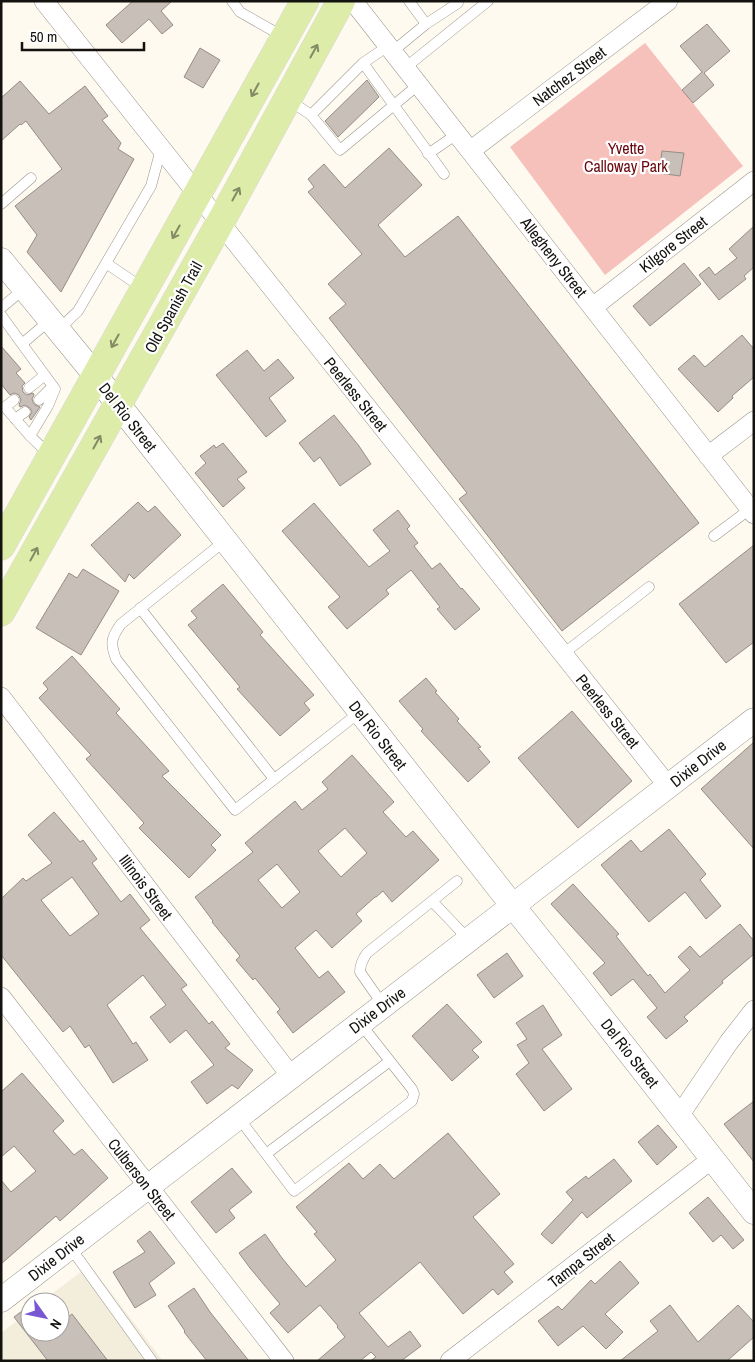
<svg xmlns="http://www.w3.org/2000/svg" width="755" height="1362" font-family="'Archivo Narrow',sans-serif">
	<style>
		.built { fill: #f3eddc }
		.green { fill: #f6c1bb }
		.building { fill: #c9bfb9; stroke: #958c86; fill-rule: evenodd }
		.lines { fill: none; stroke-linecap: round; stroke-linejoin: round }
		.service-casing { stroke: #99958c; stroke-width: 11 }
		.minor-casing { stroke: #99958c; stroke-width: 20 }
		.tertiary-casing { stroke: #99958c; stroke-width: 25 }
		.primary-casing { stroke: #d9d9d9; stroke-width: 29 }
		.service { stroke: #fff; stroke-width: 10 }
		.minor { stroke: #fff; stroke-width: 19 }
		.tertiary { stroke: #fff; stroke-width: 24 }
		.primary { stroke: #deecaa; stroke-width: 28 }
		.oneway { stroke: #838a64 }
		.labels { text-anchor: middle; stroke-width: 4.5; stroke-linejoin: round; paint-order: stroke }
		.street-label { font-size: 16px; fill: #14120f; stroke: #fff }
		.park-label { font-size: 16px; fill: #68080e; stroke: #fff }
	</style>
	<rect width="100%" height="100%" fill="#fefaf0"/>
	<!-- built -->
	<path class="built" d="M90,1265L163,1361H1V1333L30,1311V1332H60V1302H41Z"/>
	<!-- green -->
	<path class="green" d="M645,43L743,166L605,275L510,147Z"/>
	<!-- building -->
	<path class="building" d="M133,1H172L161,11L173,25L162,34L149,19L122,43L106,25Z
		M707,24L730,51L704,73L714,85L693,103L682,90L702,72L680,46Z
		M200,48L220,60L203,88L184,77Z
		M367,80L379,97L338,137L325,121Z
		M20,81L49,114L85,86L108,116L102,120L121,143L118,149L134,159L61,292L27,252L37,235L15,206L62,169L26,121L21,125L20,124L1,141V98Z
		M389,148L422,185L378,225L405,257L458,216L699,523L562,631L459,499L467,493L329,318L346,304L328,284L362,254L308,192L314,187L308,179L324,164L345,188Z
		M662,151L684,153L680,176L659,173Z
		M754,226V267L744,276L746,279L719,300L699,275L709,267L715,275L737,258L729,249Z
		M684,263L701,284L650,326L633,306Z
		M742,335L754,349V377L732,396L733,398L718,412L678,369L694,355L705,367Z
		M1,346L21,369L16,373L25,383L22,386L23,392L27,395L33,393L34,395L32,399L33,402L35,405L40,407L31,420L29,417L32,412L30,408L25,405L20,407L19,405L21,400L19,395L14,393L10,395L1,384Z
		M247,350L264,371L278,359L294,378L269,398L286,421L266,437L216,375Z
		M334,415L359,446L371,464L340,486L320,457L314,462L299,443Z
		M223,443L247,472L237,479L245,488L223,507L195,473L206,463L200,456L214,445L216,448Z
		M138,502L148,512L155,506L181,535L134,579L129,574L125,582L91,545Z
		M314,503L369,567L390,551L373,530L398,510L410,526L407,529L418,543L414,546L432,569L440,563L461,589L462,588L480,609L455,630L437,609L440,607L411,570L386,590L389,594L347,629L328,607L340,597L282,531Z
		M754,545V642L726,663L679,604Z
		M83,569L119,591L81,655L36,628L69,573L77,578Z
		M223,584L263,632L260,635L314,695L304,703L310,710L280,736L237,689L240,687L188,625L197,618L191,611Z
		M72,656L120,709L116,713L169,771L162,776L221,835L211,845L216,850L189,878L139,828L144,823L86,759L91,755L39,698L48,689L43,683Z
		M426,678L437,691L435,692L459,719L457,721L481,747L478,748L490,762L468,782L421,731L423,729L399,701Z
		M572,711L632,781L578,828L518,758Z
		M754,742V849L701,789Z
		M352,755L394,802L383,812L406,837L413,831L439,860L392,902L383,891L376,897H375L356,914L362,921L332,948L316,930L295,948L319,978L328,971L345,992L293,1033L277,1012L280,1009L255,978L253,980L236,960L240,956L212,922L213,921L195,897L253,852L245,843L295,801L302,810L328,789L322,782ZM345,828L367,853L341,877L318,851ZM277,864L300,892L282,908L258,880Z
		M54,812L80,842L83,840L97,859L92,863L121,902L130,894L150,920L140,928L187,985L181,989L209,1024L212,1021L230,1044L225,1048L253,1070L238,1089L232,1085L207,1104L191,1082L214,1065L186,1030L170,1043L150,1017L166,1005L143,975L107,1005L133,1044L136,1042L148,1060L113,1083L89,1045L85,1048L70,1026L63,1032L1,955V899L23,878L26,881L52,863L28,835ZM72,877L99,914L70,936L41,900Z
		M669,829L706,874L700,880L721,906L706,919L685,892L649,922L601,865L631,840L641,852Z
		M573,884L619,934L616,936L648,976L650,974L665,993L690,970L678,957L690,946L700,957L740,924L754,941V954L722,981L723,983L684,1017L688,1021L666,1039L647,1017L657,1008L633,979L611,996L593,973L605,963L551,904Z
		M507,953L523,976L494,998L477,975Z
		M447,1004L482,1042L472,1050L479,1057L452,1081L412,1036Z
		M543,1005L562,1035L542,1049L572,1089L544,1111L516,1074L529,1063L517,1045L527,1039L516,1023Z
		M22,1073L64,1121L53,1131L74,1155L82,1149L108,1178L60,1221L56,1216L1,1264V1180L11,1192L36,1171L14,1146L1,1157V1092Z
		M754,1101V1162L724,1124Z
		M658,1125L677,1147L657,1165L638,1142Z
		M448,1133L500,1194L473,1217L514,1264L504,1272L513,1282L498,1295L493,1289L463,1314L420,1262L359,1313L388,1347L410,1331L421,1346L401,1361H370L376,1357L371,1352L360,1361H317L345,1337L337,1327L338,1326L320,1305L288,1333L270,1313L280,1304L250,1268L239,1253L265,1234L282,1258L306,1287L336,1260L314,1234L317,1232L296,1207L349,1163L363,1179L380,1164L394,1179Z
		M614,1159L632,1181L587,1218L582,1212L552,1244L541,1234L573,1200L566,1192L586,1176L588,1179Z
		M232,1168L252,1192L229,1210L235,1218L216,1233L191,1202Z
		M708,1197L744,1240L733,1249L721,1235L713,1242L689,1213Z
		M150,1231L175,1263L149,1283L156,1295L135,1308L113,1272L145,1252L137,1241Z
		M620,1261L639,1283L605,1314L623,1332L606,1349L583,1326L558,1346L538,1321L558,1306L562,1310L591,1280L595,1284Z
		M194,1288L210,1312L249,1361H207L184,1332L185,1331L168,1306Z
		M30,1305V1332H60V1324L72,1314L108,1361H48L14,1317Z
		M670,1305L698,1342L738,1305L754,1322V1337L727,1361H620L658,1331L650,1321Z"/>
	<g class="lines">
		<!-- service casing -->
		<g class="service-casing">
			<path id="service" d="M232,1L240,12L284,37
				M426,24L458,3L456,1
				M392,52L426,24L409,1
				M363,63L444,174
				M405,68L488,1
				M289,100L311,115L340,150L418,85
				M311,115L363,63L388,46
				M428,154L457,134
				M1,204L31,178
				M106,263L144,289
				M1,308L25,288
				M1,315L22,344
				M58,330L78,311L151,186L161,149
				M29,388L45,375
				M14,400L5,407L30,436
				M39,400L53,386
				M15,419L25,412
				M50,455L30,436L48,406L55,389L22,344L50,320
				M714,536L750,509
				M226,540L121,624C111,638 110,643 116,659L235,810L360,712
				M140,608L274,779
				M563,654L649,587
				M432,901L469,940
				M383,1005L360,972C360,964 363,959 367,953L457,881
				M238,1117L294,1191L412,1101L414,1094L412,1089L360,1023
				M266,1154L390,1061
				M70,1247L152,1361"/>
		</g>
		<!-- minor casing -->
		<g class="minor-casing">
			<path id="minor" d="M44,1L668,786
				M353,1L754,514
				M470,151L668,1
				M593,307L754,181
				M708,456L754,421
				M1,697L291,1076
				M1,997L284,1361
				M679,1116L729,1042L754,1010
				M450,1361L712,1159"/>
		</g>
		<!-- tertiary casing -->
		<g class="tertiary-casing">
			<path id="tertiary" d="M1,260L96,376L513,906L573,981L754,1212
				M1,1300L754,720"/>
		</g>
		<!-- primary casing -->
		<g class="primary-casing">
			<path id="primary" d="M1,546L305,1
				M1,612L220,223L341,1"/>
		</g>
		<!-- service -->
		<use href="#service" class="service"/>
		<!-- minor -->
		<use href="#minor" class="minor"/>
		<!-- tertiary -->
		<use href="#tertiary" class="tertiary"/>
		<!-- primary -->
		<use href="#primary" class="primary"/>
	</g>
	<!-- one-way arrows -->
	<defs><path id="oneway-shaft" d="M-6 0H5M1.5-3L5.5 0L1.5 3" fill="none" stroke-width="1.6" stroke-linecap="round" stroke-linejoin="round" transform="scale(1.25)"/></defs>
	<g class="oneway">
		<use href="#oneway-shaft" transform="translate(314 51) rotate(-61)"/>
		<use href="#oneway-shaft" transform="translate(255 90) rotate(119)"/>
		<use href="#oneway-shaft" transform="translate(236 194) rotate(-61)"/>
		<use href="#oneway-shaft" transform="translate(176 232) rotate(119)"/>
		<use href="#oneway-shaft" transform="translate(115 341) rotate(119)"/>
		<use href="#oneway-shaft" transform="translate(97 442) rotate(-61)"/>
		<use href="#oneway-shaft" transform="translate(34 554) rotate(-61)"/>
	</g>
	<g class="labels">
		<!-- street labels -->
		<g class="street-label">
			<text transform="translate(569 76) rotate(-37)" y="6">Natchez Street</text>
			<text transform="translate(673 244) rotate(-38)" y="6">Kilgore Street</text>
			<text transform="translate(554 257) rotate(52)" y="6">Allegheny Street</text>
			<text transform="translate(173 307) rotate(-61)" y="6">Old Spanish Trail</text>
			<text transform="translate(356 394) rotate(51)" y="6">Peerless Street</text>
			<text transform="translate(128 417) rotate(52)" y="6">Del Rio Street</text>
			<text transform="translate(608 711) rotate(51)" y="6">Peerless Street</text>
			<text transform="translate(378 735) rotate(52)" y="6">Del Rio Street</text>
			<text transform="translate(698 763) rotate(-38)" y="6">Dixie Drive</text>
			<text transform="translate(146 887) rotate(53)" y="6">Illinois Street</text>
			<text transform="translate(377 1010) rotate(-37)" y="6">Dixie Drive</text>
			<text transform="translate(630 1053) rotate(52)" y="6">Del Rio Street</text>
			<text transform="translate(142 1179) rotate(52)" y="6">Culberson Street</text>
			<text transform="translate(56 1257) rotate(-38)" y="6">Dixie Drive</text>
			<text transform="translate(581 1260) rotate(-38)" y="6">Tampa Street</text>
		</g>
		<!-- park labels -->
		<g class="park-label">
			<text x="626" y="154">Yvette<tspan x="626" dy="18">Calloway Park</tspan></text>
		</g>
	</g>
	<!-- border -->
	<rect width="755" height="1362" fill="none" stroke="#14120f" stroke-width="5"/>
	<!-- north arrow -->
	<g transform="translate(45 1317) rotate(123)"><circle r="24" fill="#ffffff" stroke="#a1a09f"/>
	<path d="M0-4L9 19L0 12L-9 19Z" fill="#7858d2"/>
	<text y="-8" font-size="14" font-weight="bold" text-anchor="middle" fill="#14120f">N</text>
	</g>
	<!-- scale -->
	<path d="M22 42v8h122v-8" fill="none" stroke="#14120f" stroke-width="2.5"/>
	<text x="30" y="42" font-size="15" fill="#14120f" stroke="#ffffff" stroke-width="4" paint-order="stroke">50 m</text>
</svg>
